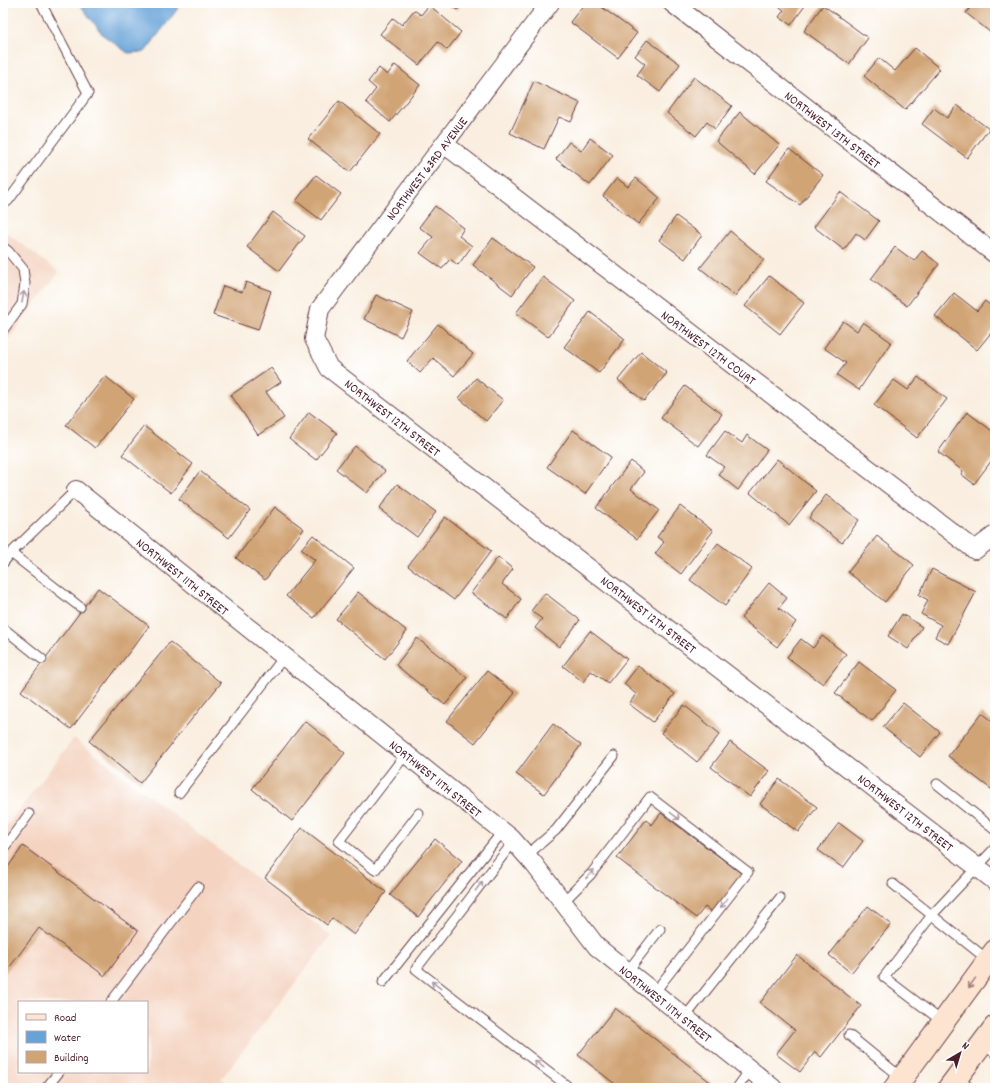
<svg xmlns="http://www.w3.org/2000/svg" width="998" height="1091" font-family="Dekko,sans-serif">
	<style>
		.built { fill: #f4d3c0; fill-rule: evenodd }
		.water { fill: #68a3d8; stroke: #596182 }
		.building { fill: #d1a476 }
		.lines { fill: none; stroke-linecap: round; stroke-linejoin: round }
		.lane-casing { stroke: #643e46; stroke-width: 11 }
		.street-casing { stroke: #643e46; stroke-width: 20 }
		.secondary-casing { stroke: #643e46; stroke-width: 24 }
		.lane { stroke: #fff; stroke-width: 9 }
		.street { stroke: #fff; stroke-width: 18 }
		.secondary { stroke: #fde4d1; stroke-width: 22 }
		.oneway { stroke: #ae9aa0 }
		.oneway2 { stroke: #a4827e }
		.labels { text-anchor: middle; stroke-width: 3; stroke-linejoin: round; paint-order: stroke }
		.street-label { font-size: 13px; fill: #4a1f2b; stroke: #fff }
	</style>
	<rect width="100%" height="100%" fill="#fff"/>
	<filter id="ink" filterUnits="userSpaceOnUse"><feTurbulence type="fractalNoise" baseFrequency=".025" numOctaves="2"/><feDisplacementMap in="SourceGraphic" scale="8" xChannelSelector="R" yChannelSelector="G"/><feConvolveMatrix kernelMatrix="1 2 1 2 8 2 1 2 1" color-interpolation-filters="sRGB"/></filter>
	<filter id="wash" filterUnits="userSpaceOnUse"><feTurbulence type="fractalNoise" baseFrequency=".012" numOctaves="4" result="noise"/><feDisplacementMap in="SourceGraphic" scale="16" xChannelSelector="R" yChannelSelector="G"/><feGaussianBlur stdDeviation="0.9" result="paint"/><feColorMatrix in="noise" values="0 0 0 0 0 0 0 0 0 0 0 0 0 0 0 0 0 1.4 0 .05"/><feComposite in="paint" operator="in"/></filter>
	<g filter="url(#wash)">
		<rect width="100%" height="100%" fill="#f9eedf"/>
		<!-- built -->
		<path class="built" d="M3,230L59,272L3,346Z
			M74,738L331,936L221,1079L233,1088H3V831ZM19,1002H147V1072H19Z"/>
		<!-- water -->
		<path class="water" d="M80,3H182L145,52L128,53L103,35L81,6Z"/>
		<g id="blocks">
			<!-- building -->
			<path class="building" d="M448,3H462L457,10Z
				M585,3H596L637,33L618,58L570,22Z
				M774,3H807L791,25L779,17L784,10Z
				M974,3H995V36L966,13Z
				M429,5L461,32L447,50L438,42L419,65L380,34L393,18L402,25L414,10L421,15Z
				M823,5L868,38L849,64L804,31Z
				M647,40L680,64L660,92L637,75L645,64L635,56Z
				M915,48L940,69L905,110L864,76L879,58L895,71Z
				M395,65L420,85L390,122L366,102L376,89L368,82L379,68L387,75Z
				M694,77L732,106L715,129L707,122L696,136L667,113Z
				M534,81L580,103L571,122L559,117L544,149L510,133Z
				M339,101L380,134L350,172L308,139Z
				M957,105L989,129L967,158L922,124L934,108L947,118Z
				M740,112L779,145L755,174L716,141Z
				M590,138L613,155L590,185L556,159L569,142L581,151Z
				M789,149L823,175L800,205L766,181Z
				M316,175L341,194L321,220L296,201Z
				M617,178L628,187L636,178L660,198L638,224L603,196Z
				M840,192L879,221L865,240L856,233L844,250L814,227Z
				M435,206L464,228L459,236L472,246L458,265L450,259L442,269L420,253L433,237L419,227Z
				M273,212L305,236L279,271L247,247Z
				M676,216L702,235L685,259L659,240Z
				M730,231L764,259L735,296L700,268Z
				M493,238L533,267L512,295L473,265Z
				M895,247L914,261L922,251L939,264L907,306L871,279Z
				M769,276L804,303L780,334L745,306Z
				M543,277L575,301L548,337L516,313Z
				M246,282L271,291L258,330L213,315L223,286L242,292Z
				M954,293L977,311L985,301L995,309V328L977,350L935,316Z
				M376,295L413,312L401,337L364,319Z
				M590,312L625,339L599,373L564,347Z
				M843,321L857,331L863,322L891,342L859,390L837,375L846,363L824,348Z
				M438,324L473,354L454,376L433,358L420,373L407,361Z
				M641,352L667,373L644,401L618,380Z
				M271,368L281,382L266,392L284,418L258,435L231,395Z
				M105,376L134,399L95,448L66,425Z
				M918,377L947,399L917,438L874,405L894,380L908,390Z
				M476,378L503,400L486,421L459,398Z
				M685,386L722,414L698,446L661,418Z
				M309,412L337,433L316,460L289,439Z
				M967,412L995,433V456L974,484L961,474L963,471L938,452Z
				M144,426L193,464L171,493L122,455Z
				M573,430L611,457L585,494L547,467Z
				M725,431L742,443L747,435L767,450L738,490L718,474L724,467L707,455Z
				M355,446L385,471L367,493L336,469Z
				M777,459L816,491L789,525L750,493Z
				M631,461L644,472L631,489L659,510L637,539L596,508Z
				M200,471L250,510L229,538L179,499Z
				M397,484L436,512L417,537L379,509Z
				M826,495L859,520L842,543L809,518Z
				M680,506L713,531L681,574L655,554L664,542L657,537Z
				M275,507L304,529L265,580L236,558Z
				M445,517L491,551L454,600L408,566Z
				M313,535L354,568L314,618L286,596L315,560L301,549Z
				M877,536L914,565L885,602L848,572Z
				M718,543L752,569L725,606L690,580Z
				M498,557L513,569L502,584L521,599L507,619L471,593Z
				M932,569L976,592L948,644L935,637L941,625L921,614L928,600L919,595Z
				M769,583L787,598L779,608L796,622L777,647L741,618Z
				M98,588L149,626L71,729L21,691Z
				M358,592L407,631L385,659L336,619Z
				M545,593L580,620L559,647L535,628L542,619L531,611Z
				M902,614L922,627L908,649L888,636Z
				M590,631L627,659L608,683L591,671L583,682L563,666Z
				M822,636L846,654L823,684L787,657L801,639L813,648Z
				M417,638L467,678L445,705L396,665Z
				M170,642L221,683L140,783L89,741Z
				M859,662L896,690L872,721L835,693Z
				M638,666L675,694L653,722L629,704L636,694L624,684Z
				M487,671L515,693L475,743L447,721Z
				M903,703L940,732L920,757L883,727Z
				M684,705L720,734L697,762L661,733Z
				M982,713L995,723V792L948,756Z
				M305,721L345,753L292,821L252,789Z
				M553,724L581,745L544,794L516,774Z
				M730,742L769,771L750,797L711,767Z
				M779,779L817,807L798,832L760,804Z
				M661,813L742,874L713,913L705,907L696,918L617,858L646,820L652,825Z
				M839,823L863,841L843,868L818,850Z
				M302,828L386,892L354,935L332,918L327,925L265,878Z
				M435,839L462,861L418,917L390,895Z
				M23,846L138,931L105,976L39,928L3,976V874Z
				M868,906L891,924L851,973L829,955Z
				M797,955L861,1006L821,1057L815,1052L800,1072L776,1054L795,1030L760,1003Z
				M615,1008L718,1088H620L578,1055Z"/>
		</g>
	</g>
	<g filter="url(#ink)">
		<use href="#blocks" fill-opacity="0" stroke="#643e46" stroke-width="1"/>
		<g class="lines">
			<!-- lane casing -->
			<g class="lane-casing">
				<path id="lane" d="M3,198L8,201L88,93L41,3
					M3,247L8,251L23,269L25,284L22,304L3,330
					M11,553L76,490
					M3,563L11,553L80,607
					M3,628L42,659
					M406,754L339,841L375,870L419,813
					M937,784L995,830
					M179,793L284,657
					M514,841L416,969L570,1088
					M3,849L29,814
					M526,856L556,830L614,756
					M893,884L988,960
					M563,902L591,874L650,797L748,872L654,993
					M627,972L660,929
					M383,982L503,831
					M111,1002L198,887
					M685,1017L780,898
					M943,1022L884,977L932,915L995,848
					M849,1035L902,1078
					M982,1044L995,1053
					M957,1078L970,1088
					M46,1088L59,1072
					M737,1088L750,1070"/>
			</g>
			<!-- street casing -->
			<g class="street-casing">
				<path id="street" d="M550,3L320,309L314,339L329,368L995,881
					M672,3L995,254
					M444,144L975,550L995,535
					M76,490L511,838L534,864L597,947L773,1088"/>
			</g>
			<!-- secondary casing -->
			<g class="secondary-casing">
				<path id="secondary" d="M895,1088L995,951
					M949,1088L995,1027"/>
			</g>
			<!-- lane -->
			<use href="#lane" class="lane"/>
			<!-- street -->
			<use href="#street" class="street"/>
			<!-- secondary -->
			<use href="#secondary" class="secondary"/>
		</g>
		<!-- one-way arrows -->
		<defs><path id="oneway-shaft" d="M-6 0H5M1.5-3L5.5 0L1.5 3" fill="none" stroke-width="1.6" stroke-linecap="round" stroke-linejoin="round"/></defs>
		<g class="oneway">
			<use href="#oneway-shaft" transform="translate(23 297) rotate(-80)"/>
			<use href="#oneway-shaft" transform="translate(675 816) rotate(38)"/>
			<use href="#oneway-shaft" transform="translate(590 874) rotate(-49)"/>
			<use href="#oneway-shaft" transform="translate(479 886) rotate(-53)"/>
			<use href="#oneway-shaft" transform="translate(724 903) rotate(128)"/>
			<use href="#oneway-shaft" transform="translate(436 985) rotate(-142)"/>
			<use href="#oneway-shaft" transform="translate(539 1064) rotate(-142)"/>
		</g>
		<use class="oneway2" href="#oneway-shaft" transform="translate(972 983) rotate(126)"/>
	</g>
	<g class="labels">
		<!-- street labels -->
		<g class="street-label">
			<text transform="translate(833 129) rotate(38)" y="5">NORTHWEST 13TH STREET</text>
			<text transform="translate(426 168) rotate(-53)" y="5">NORTHWEST 63RD AVENUE</text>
			<text transform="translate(709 347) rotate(37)" y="5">NORTHWEST 12TH COURT</text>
			<text transform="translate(393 417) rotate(38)" y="5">NORTHWEST 12TH STREET</text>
			<text transform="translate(183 576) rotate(39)" y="5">NORTHWEST 11TH STREET</text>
			<text transform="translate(649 614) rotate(38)" y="5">NORTHWEST 12TH STREET</text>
			<text transform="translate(436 778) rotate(39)" y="5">NORTHWEST 11TH STREET</text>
			<text transform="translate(906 812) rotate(38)" y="5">NORTHWEST 12TH STREET</text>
			<text transform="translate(666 1003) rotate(39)" y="5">NORTHWEST 11TH STREET</text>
		</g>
	</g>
	<!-- margin -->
	<rect width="998" height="1091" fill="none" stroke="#fff" stroke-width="16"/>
	<!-- legend -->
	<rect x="18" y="1001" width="130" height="72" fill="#ffffff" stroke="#b7a5aa"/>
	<rect x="26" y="1014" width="20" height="6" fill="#fde4d1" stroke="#b7a5aa"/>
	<text x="54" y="1021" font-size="12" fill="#4a1f2b">Road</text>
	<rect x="26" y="1031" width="20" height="12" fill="#68a3d8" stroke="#b7a5aa"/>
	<text x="54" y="1041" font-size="12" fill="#4a1f2b">Water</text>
	<rect x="26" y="1051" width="20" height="12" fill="#d1a476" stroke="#b7a5aa"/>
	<text x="54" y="1061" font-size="12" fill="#4a1f2b">Building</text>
	<!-- north arrow -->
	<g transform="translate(960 1053) rotate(38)" stroke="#ffffff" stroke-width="3" paint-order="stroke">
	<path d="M0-3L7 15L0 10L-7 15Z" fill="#4a1f2b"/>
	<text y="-6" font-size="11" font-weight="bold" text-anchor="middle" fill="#4a1f2b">N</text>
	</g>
</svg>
